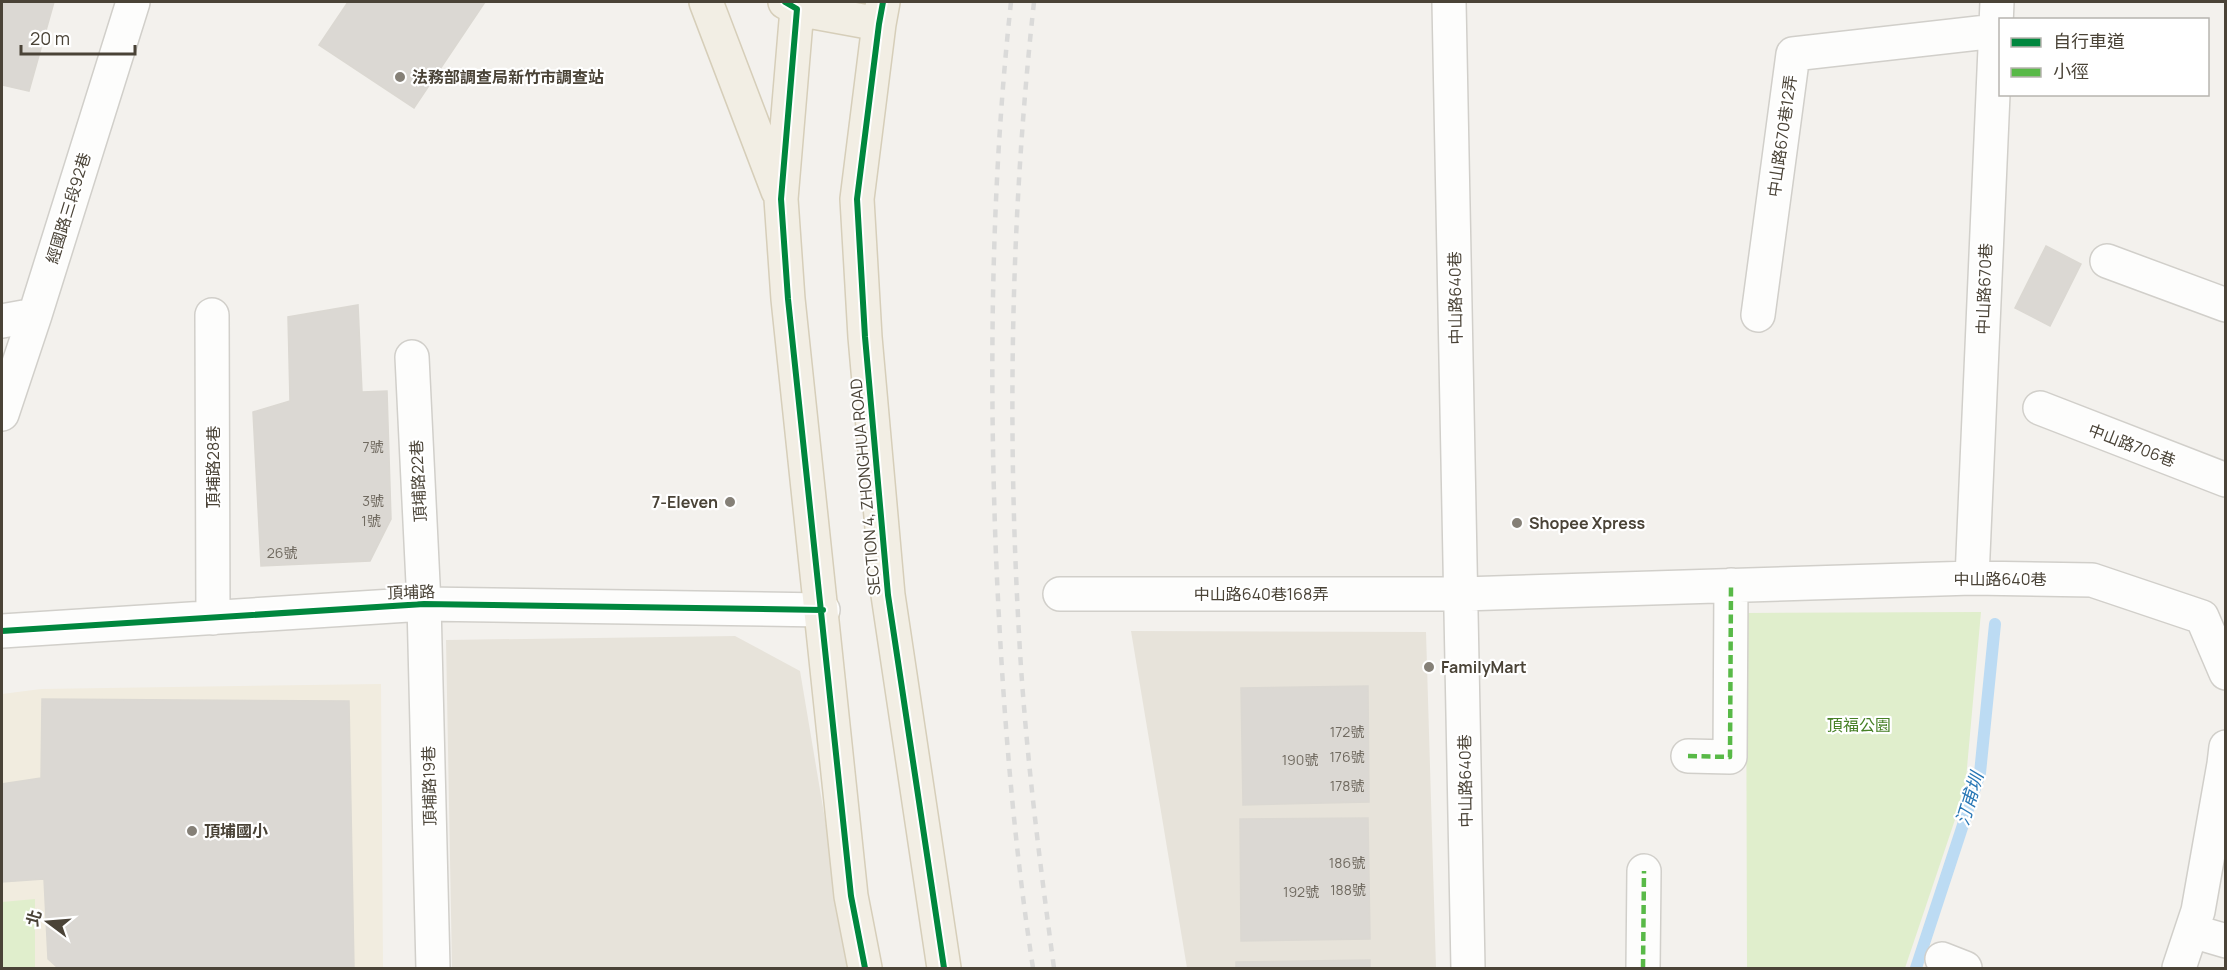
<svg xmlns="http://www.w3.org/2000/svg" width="2227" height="970" font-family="Manrope,'Noto Sans TC',sans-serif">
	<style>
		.residential { fill: #e7e3da }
		.education { fill: #f1ecdf }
		.green { fill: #e0eecc }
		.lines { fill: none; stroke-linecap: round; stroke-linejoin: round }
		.stream { stroke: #bcdbf3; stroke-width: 12 }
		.building { fill: #dbd8d3; stroke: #dbd8d2; stroke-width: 1.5 }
		.minor-casing { stroke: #d1cfca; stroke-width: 36 }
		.major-casing { stroke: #d6ceb9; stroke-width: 36 }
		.minor { stroke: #fdfdfc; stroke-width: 33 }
		.major { stroke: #f2eee4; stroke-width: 33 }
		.rail { stroke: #dadad9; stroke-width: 4.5; stroke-dasharray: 8 8; stroke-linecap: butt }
		.quiet { stroke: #58b947; stroke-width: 4.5; stroke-dasharray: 9 4.5; stroke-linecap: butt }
		.cycleway-casing { stroke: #fff; stroke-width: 10 }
		.cycleway { stroke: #00873e; stroke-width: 6 }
		.poi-dot { fill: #858077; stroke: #fff; stroke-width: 2 }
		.labels { text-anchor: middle; stroke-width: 4.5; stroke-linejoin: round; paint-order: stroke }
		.number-label { font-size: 14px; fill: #706a60 }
		.poi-label { font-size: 16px; font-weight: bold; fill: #4a4337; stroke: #fff; text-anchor: start }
		.street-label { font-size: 16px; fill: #4a4337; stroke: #fff }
		.park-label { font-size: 16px; fill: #478026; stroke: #fff }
		.water-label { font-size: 18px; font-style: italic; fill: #2877b5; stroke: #fff }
	</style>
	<rect width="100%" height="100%" fill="#f3f1ed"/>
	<!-- residential -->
	<path class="residential" d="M1131,631L1426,632L1436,968H1187Z
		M735,636L800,671L850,968H452L446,640Z"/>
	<!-- education -->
	<path class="education" d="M381,684L383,968H2V694L41,689Z"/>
	<!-- green -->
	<path class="green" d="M1981,612L1965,790L1905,968H1747L1746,613Z
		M35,899V968H2V902Z"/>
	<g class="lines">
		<!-- stream -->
		<path class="stream" d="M1916,968L1980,773L1995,624"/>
	</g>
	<!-- building -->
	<path class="building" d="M2,2H54L29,91L2,85Z
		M348,2H485L414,108L319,45Z
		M2046,246L2081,264L2050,326L2015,308Z
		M358,305L362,392L387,391L391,519L370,561L261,566L253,412L290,401L288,317Z
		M1368,686L1369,802L1243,805L1241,688Z
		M42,699L349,701L354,968H58L48,959L44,879L2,882V784L41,778Z
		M1368,818L1370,939L1241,941L1240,819Z
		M1370,960V968H1236V962Z"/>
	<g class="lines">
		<!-- minor casing -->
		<g class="minor-casing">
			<path id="minor" d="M1449,2L1468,968
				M2107,261L2226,305
				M212,315L213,618
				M1758,315L1793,54L1996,31
				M2,321L35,315
				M412,357L424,604L433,968
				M2040,408L2226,480
				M2,414L35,315L133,2
				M1972,578L1997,2
				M1060,594H1462L1972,578L2092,580L2202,617L2226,673
				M2,631L424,604L823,610
				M1688,756L1730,757L1731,585
				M2192,931L2226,941
				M1942,959L1965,968
				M1643,968L1644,871
				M2179,968L2198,911L2224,764L2226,747"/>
		</g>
		<!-- major casing -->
		<g class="major-casing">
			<path id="major" d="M706,2L778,191
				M785,2L797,9L879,24
				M883,2L879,24L857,199L865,337L888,595L944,968
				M797,9L781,199L788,299L851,896L865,968"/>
		</g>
		<!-- minor -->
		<use href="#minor" class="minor"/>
		<!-- major -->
		<use href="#major" class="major"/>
		<!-- rail -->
		<path class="rail" d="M1011,2C991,185 989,372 996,556C1002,694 1012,832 1033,968
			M1034,2C1011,211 1007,424 1019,634C1025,746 1039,857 1054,968"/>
		<!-- quiet -->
		<path class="quiet" d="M1688,756L1730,757L1731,585
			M1643,968L1644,871"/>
		<!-- cycleway casing -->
		<g class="cycleway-casing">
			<path id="cycleway" d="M785,2L797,9L781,199L788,299L851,896L865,968
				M883,2L879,24L857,199L865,337L888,595L944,968
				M2,631L424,604L823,610"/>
		</g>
		<!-- cycleway -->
		<use href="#cycleway" class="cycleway"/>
	</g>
	<!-- markers -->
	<g class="poi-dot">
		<circle cx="400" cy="77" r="6"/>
		<circle cx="730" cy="502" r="6"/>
		<circle cx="1517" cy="523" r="6"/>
		<circle cx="1429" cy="667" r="6"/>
		<circle cx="192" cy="831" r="6"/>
	</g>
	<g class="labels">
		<!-- number labels -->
		<g class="number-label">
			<text x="373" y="452">7號</text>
			<text x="373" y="506">3號</text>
			<text x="371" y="526">1號</text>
			<text x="282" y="558">26號</text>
			<text x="1347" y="737">172號</text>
			<text x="1347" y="762">176號</text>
			<text x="1300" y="765">190號</text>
			<text x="1347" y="791">178號</text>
			<text x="1347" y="868">186號</text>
			<text x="1348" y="895">188號</text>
			<text x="1301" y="897">192號</text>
		</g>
		<!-- poi labels -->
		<g class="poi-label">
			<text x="412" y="83">法務部調查局新竹市調查站</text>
			<text x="718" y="508" text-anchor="end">7-Eleven</text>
			<text x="1529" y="529">Shopee Xpress</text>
			<text x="1441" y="673">FamilyMart</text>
			<text x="204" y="837">頂埔國小</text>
		</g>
		<!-- street labels -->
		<g class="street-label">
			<text transform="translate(1782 136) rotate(-82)" y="6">中山路670巷12弄</text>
			<text transform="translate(68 208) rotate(-73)" y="6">經國路三段92巷</text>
			<text transform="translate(1984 289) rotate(-88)" y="6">中山路670巷</text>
			<text transform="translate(1455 298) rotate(-91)" y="6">中山路640巷</text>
			<text transform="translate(2132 445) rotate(21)" y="6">中山路706巷</text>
			<text transform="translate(213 467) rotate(-90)" y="6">頂埔路28巷</text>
			<text transform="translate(418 481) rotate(-93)" y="6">頂埔路22巷</text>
			<text transform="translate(865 487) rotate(-95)" y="6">SECTION 4, ZHONGHUA ROAD</text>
			<text x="2000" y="585">中山路640巷</text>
			<text transform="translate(411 592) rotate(-2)" y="6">頂埔路</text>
			<text x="1261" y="600">中山路640巷168弄</text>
			<text transform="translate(1465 781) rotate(-91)" y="6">中山路640巷</text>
			<text transform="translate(429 786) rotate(-91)" y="6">頂埔路19巷</text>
		</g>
		<!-- park labels -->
		<g class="park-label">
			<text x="1859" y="731">頂福公園</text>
		</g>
		<!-- water labels -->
		<g class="water-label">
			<text transform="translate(1970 799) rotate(-73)" y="6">汀甫圳</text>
		</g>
	</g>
	<!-- border -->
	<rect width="2227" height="970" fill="none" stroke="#4a4337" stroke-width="6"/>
	<!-- legend -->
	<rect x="1999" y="18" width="210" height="78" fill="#ffffff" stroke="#b7b4af" stroke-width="1.5"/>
	<rect x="2011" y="38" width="30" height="9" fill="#00873e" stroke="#b7b4af" stroke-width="1.5"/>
	<text x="2053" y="48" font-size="18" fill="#4a4337">自行車道</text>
	<rect x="2011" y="68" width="30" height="9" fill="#58b947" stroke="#b7b4af" stroke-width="1.5"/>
	<text x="2053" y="78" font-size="18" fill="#4a4337">小徑</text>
	<!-- north arrow -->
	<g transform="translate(48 922) rotate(286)" stroke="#ffffff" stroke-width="4.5" paint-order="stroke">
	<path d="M0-4.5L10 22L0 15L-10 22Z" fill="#4a4337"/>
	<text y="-9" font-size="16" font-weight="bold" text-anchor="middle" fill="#4a4337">北</text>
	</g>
	<!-- scale -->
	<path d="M21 45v9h114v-9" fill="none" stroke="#4a4337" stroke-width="3"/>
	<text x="30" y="45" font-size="18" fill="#4a4337" stroke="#ffffff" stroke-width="4.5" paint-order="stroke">20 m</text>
</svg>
